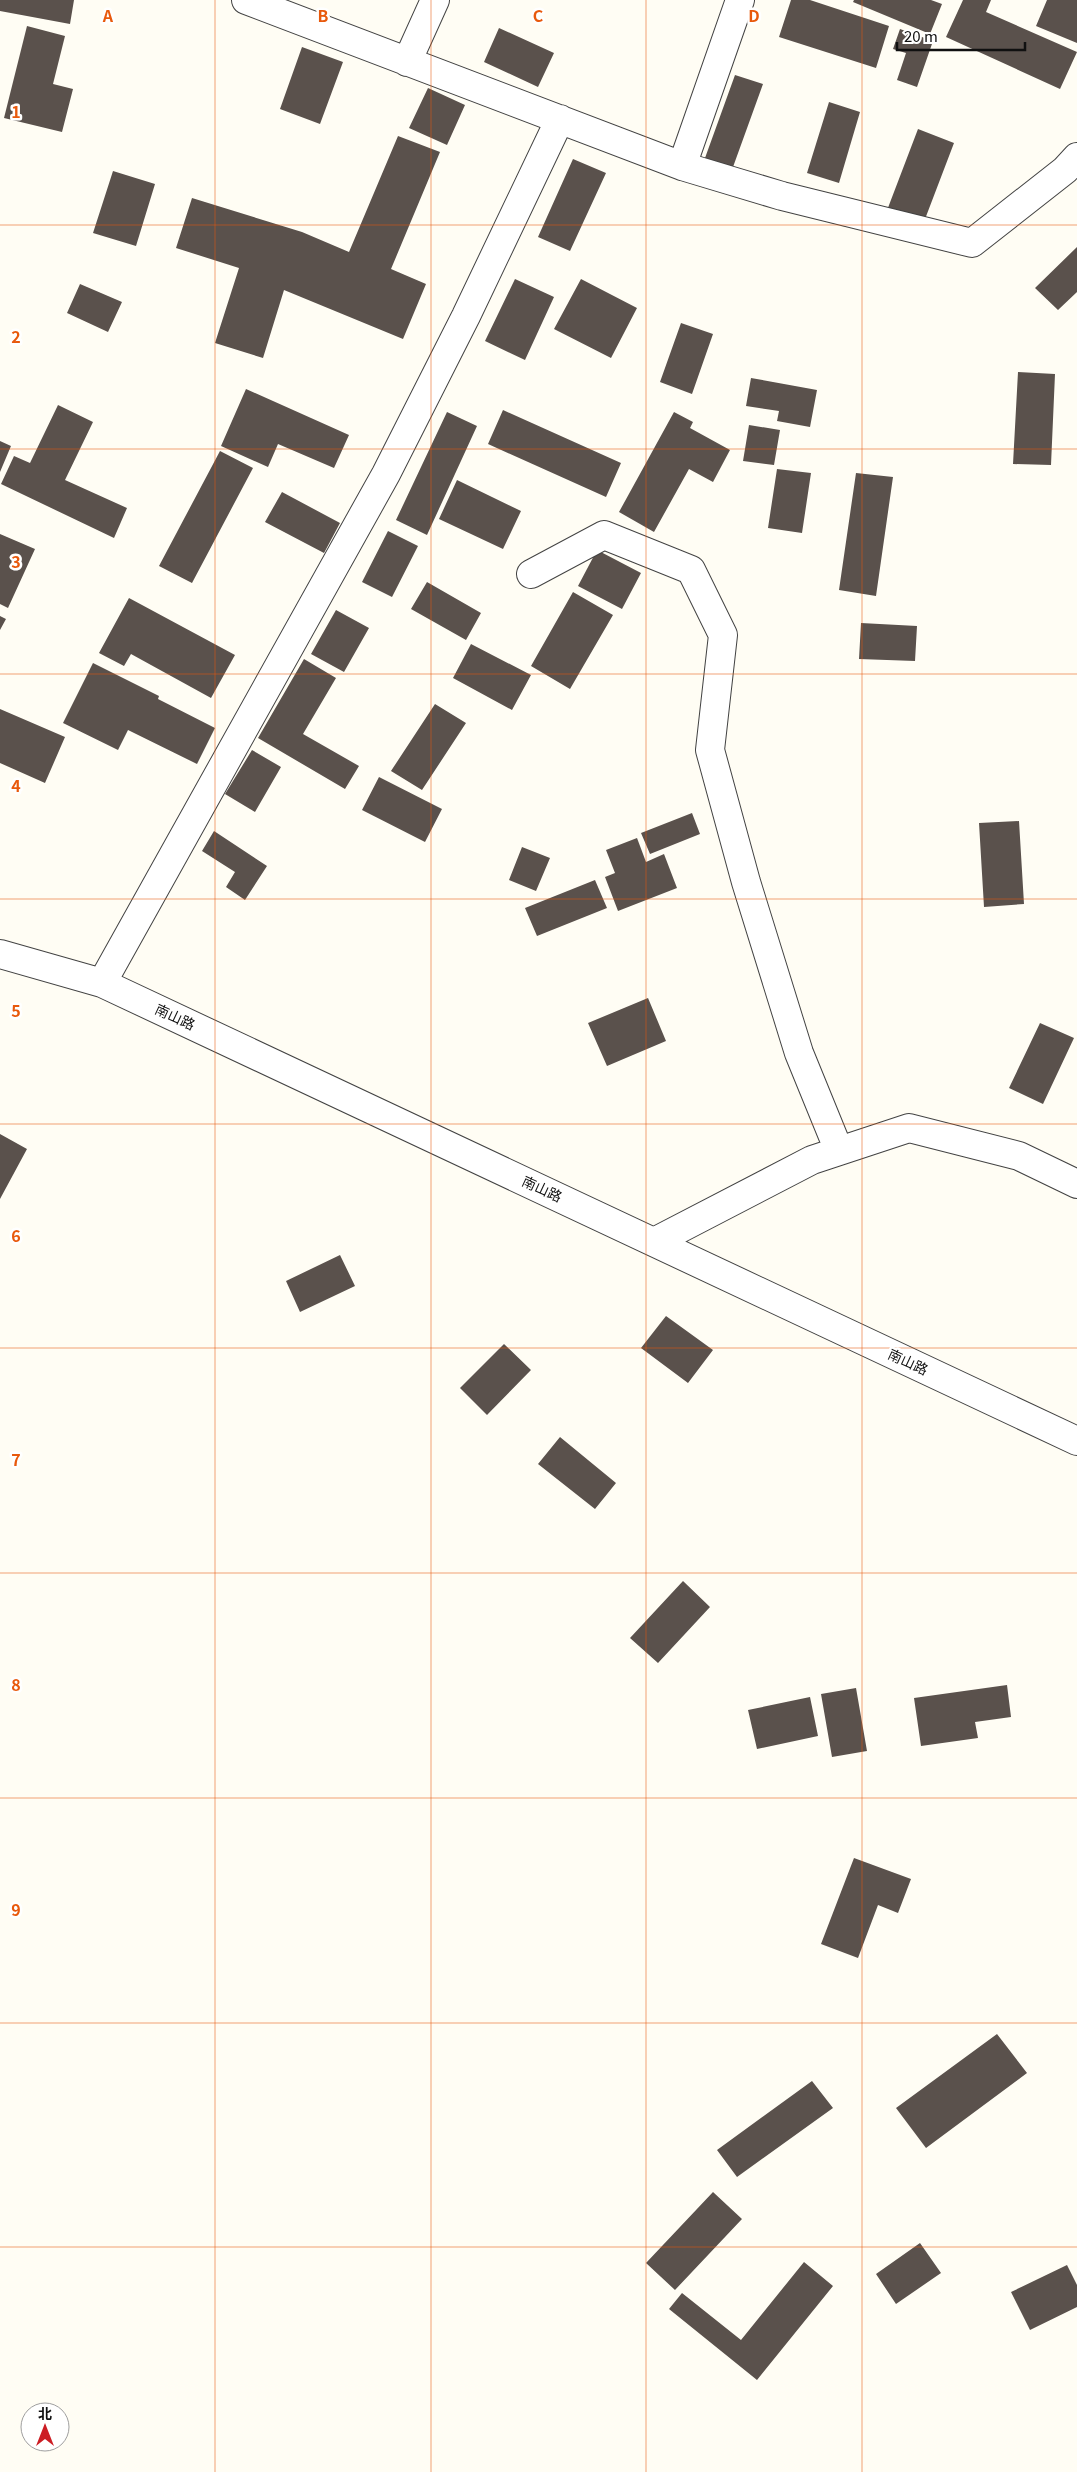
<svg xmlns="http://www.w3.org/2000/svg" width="1077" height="2472" font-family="Georgia,'Noto Sans SC',serif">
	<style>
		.building { fill: #5a514c }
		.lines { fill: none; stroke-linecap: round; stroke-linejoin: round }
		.minor-casing { stroke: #434343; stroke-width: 30 }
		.minor { stroke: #fff; stroke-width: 28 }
		.grid { fill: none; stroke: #e8590c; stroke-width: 1; stroke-opacity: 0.55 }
		.labels { text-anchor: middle; stroke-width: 5; stroke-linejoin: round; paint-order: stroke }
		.street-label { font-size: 14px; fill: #101010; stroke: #fff }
		.grid-label { font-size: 16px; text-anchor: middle; font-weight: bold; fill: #e8590c; stroke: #fff; stroke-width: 5; stroke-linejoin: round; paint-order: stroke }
	</style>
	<rect width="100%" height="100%" fill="#fffdf4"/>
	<!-- building -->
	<path class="building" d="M0,0H74L70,24L0,11Z
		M791,0H810L889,26L876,68L779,37Z
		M854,0H931L942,4L930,34L853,2Z
		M963,0H991L986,12L1077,52L1060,89L946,37Z
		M1047,0H1077V43L1036,26Z
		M27,26L65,36L53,84L73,89L62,132L4,118Z
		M499,28L554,53L538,87L484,62Z
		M900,29L933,41L917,87L897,80L906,53L893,49Z
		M302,47L343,62L320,124L280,109Z
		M735,75L763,84L733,167L705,158Z
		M428,88L465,105L447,145L409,128Z
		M829,102L860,112L839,183L807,173Z
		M918,129L954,143L922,227L886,213Z
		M398,136L440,152L391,269L426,284L403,339L284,290L263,358L215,343L239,268L176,248L192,198L302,232L349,252Z
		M573,159L606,173L570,251L538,237Z
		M113,171L155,184L136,246L93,233Z
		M1077,247V292L1058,310L1035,288Z
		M515,279L554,297L525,360L485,341Z
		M581,279L637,308L611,358L554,329Z
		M80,284L122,302L108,332L67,313Z
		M681,323L713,334L692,394L660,382Z
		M1018,372L1055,374L1051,465L1013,464Z
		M751,378L817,390L810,427L777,421L779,411L746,406Z
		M246,389L349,435L334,468L278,444L268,467L221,446Z
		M58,405L93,422L65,480L127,508L114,538L1,484L14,456L30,463Z
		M503,410L621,463L606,497L488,444Z
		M447,412L477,426L427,535L396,520Z
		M674,412L693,422L690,428L730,450L713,482L689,469L654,532L619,512Z
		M749,425L780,430L774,465L743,461Z
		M0,441L11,446L0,472Z
		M220,451L253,468L192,583L159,566Z
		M777,469L811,473L802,533L768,528Z
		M856,473L893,477L876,596L839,590Z
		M457,480L521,511L503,549L439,519Z
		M282,492L340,523L324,553L265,522Z
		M388,531L418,546L392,597L362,582Z
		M0,534L35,549L8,608L0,604Z
		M597,550L641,573L622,609L578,586Z
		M427,582L481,613L466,640L411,609Z
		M573,592L613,615L570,689L531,666Z
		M129,598L235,655L211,698L131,654L124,666L99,653Z
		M336,610L369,628L344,672L311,654Z
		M0,616L6,619L0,630Z
		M861,623L917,626L915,661L859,659Z
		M471,644L531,675L512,710L453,678Z
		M304,659L336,678L303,734L359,766L345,789L258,738Z
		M93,663L159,696L158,699L215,728L197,764L128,730L118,750L63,723Z
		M435,704L466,723L422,790L391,771Z
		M0,709L65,737L45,783L0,763Z
		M252,750L281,767L255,812L225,794Z
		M379,777L442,809L425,842L362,810Z
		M692,813L700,834L650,854L641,833Z
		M1019,821L1024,904L984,907L979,823Z
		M214,831L267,866L245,900L226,887L235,872L202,851Z
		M637,838L646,862L664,854L677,888L618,911L605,877L615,873L606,850Z
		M522,847L550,858L536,891L509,880Z
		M595,880L607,908L537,936L525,908Z
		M648,998L666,1041L607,1066L588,1023Z
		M1040,1023L1074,1038L1043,1104L1009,1088Z
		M0,1134L27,1149L0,1199Z
		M340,1255L355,1286L300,1312L286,1281Z
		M666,1316L713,1350L688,1383L641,1348Z
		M504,1344L531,1370L487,1415L460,1388Z
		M560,1437L616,1483L595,1509L538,1464Z
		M683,1581L710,1607L658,1663L630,1638Z
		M1007,1685L1011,1717L975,1722L978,1738L921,1746L914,1698Z
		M856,1688L867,1751L832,1757L821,1694Z
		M810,1697L818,1736L757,1749L748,1710Z
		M854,1858L911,1879L898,1913L878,1905L858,1958L821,1944Z
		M997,2034L1027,2073L926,2148L896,2108Z
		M812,2081L833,2108L737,2177L717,2150Z
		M713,2192L742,2219L675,2290L646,2263Z
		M920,2243L941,2273L896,2304L876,2274Z
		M804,2262L833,2286L757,2380L669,2309L682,2293L741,2340Z
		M1067,2265L1077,2285V2307L1030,2330L1011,2292Z"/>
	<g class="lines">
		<!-- minor casing -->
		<g class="minor-casing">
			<path id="minor" d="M246,0L682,166L782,196L972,243L1065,170L1077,157
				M407,62L435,0
				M682,166L740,0
				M531,574L604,535L691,570L723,635L710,750L746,882L799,1053L839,1151
				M0,954L102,983L1077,1441
				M102,983L386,474L466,316L560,119
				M654,1242L812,1160L909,1128L1019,1156L1077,1184"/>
		</g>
		<!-- minor -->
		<use href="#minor" class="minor"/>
	</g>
	<!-- grid -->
	<path class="grid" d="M215,0V2472M431,0V2472M646,0V2472M862,0V2472M0,225H1077M0,449H1077M0,674H1077M0,899H1077M0,1124H1077M0,1348H1077M0,1573H1077M0,1798H1077M0,2023H1077M0,2247H1077"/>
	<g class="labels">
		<!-- street labels -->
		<g class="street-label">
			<text transform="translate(175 1017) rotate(25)" y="5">南山路</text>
			<text transform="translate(542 1189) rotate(25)" y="5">南山路</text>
			<text transform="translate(908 1362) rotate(25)" y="5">南山路</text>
		</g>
	</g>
	<g class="grid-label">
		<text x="108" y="22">A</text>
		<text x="323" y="22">B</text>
		<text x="538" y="22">C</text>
		<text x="754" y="22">D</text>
		<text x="16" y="118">1</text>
		<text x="16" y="343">2</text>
		<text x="16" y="568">3</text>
		<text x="16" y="792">4</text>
		<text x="16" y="1017">5</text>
		<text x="16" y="1242">6</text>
		<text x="16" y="1466">7</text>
		<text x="16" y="1691">8</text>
		<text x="16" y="1916">9</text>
	</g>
	<!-- north arrow -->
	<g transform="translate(45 2427)"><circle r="24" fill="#ffffff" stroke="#9f9f9f"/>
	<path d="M0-4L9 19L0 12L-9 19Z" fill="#cc1d24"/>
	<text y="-8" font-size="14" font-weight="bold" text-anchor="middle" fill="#101010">北</text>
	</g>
	<!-- scale -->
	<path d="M897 42v8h128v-8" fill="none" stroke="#101010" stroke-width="2.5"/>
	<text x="904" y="42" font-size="15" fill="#101010" stroke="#ffffff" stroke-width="4" paint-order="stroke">20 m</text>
</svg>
